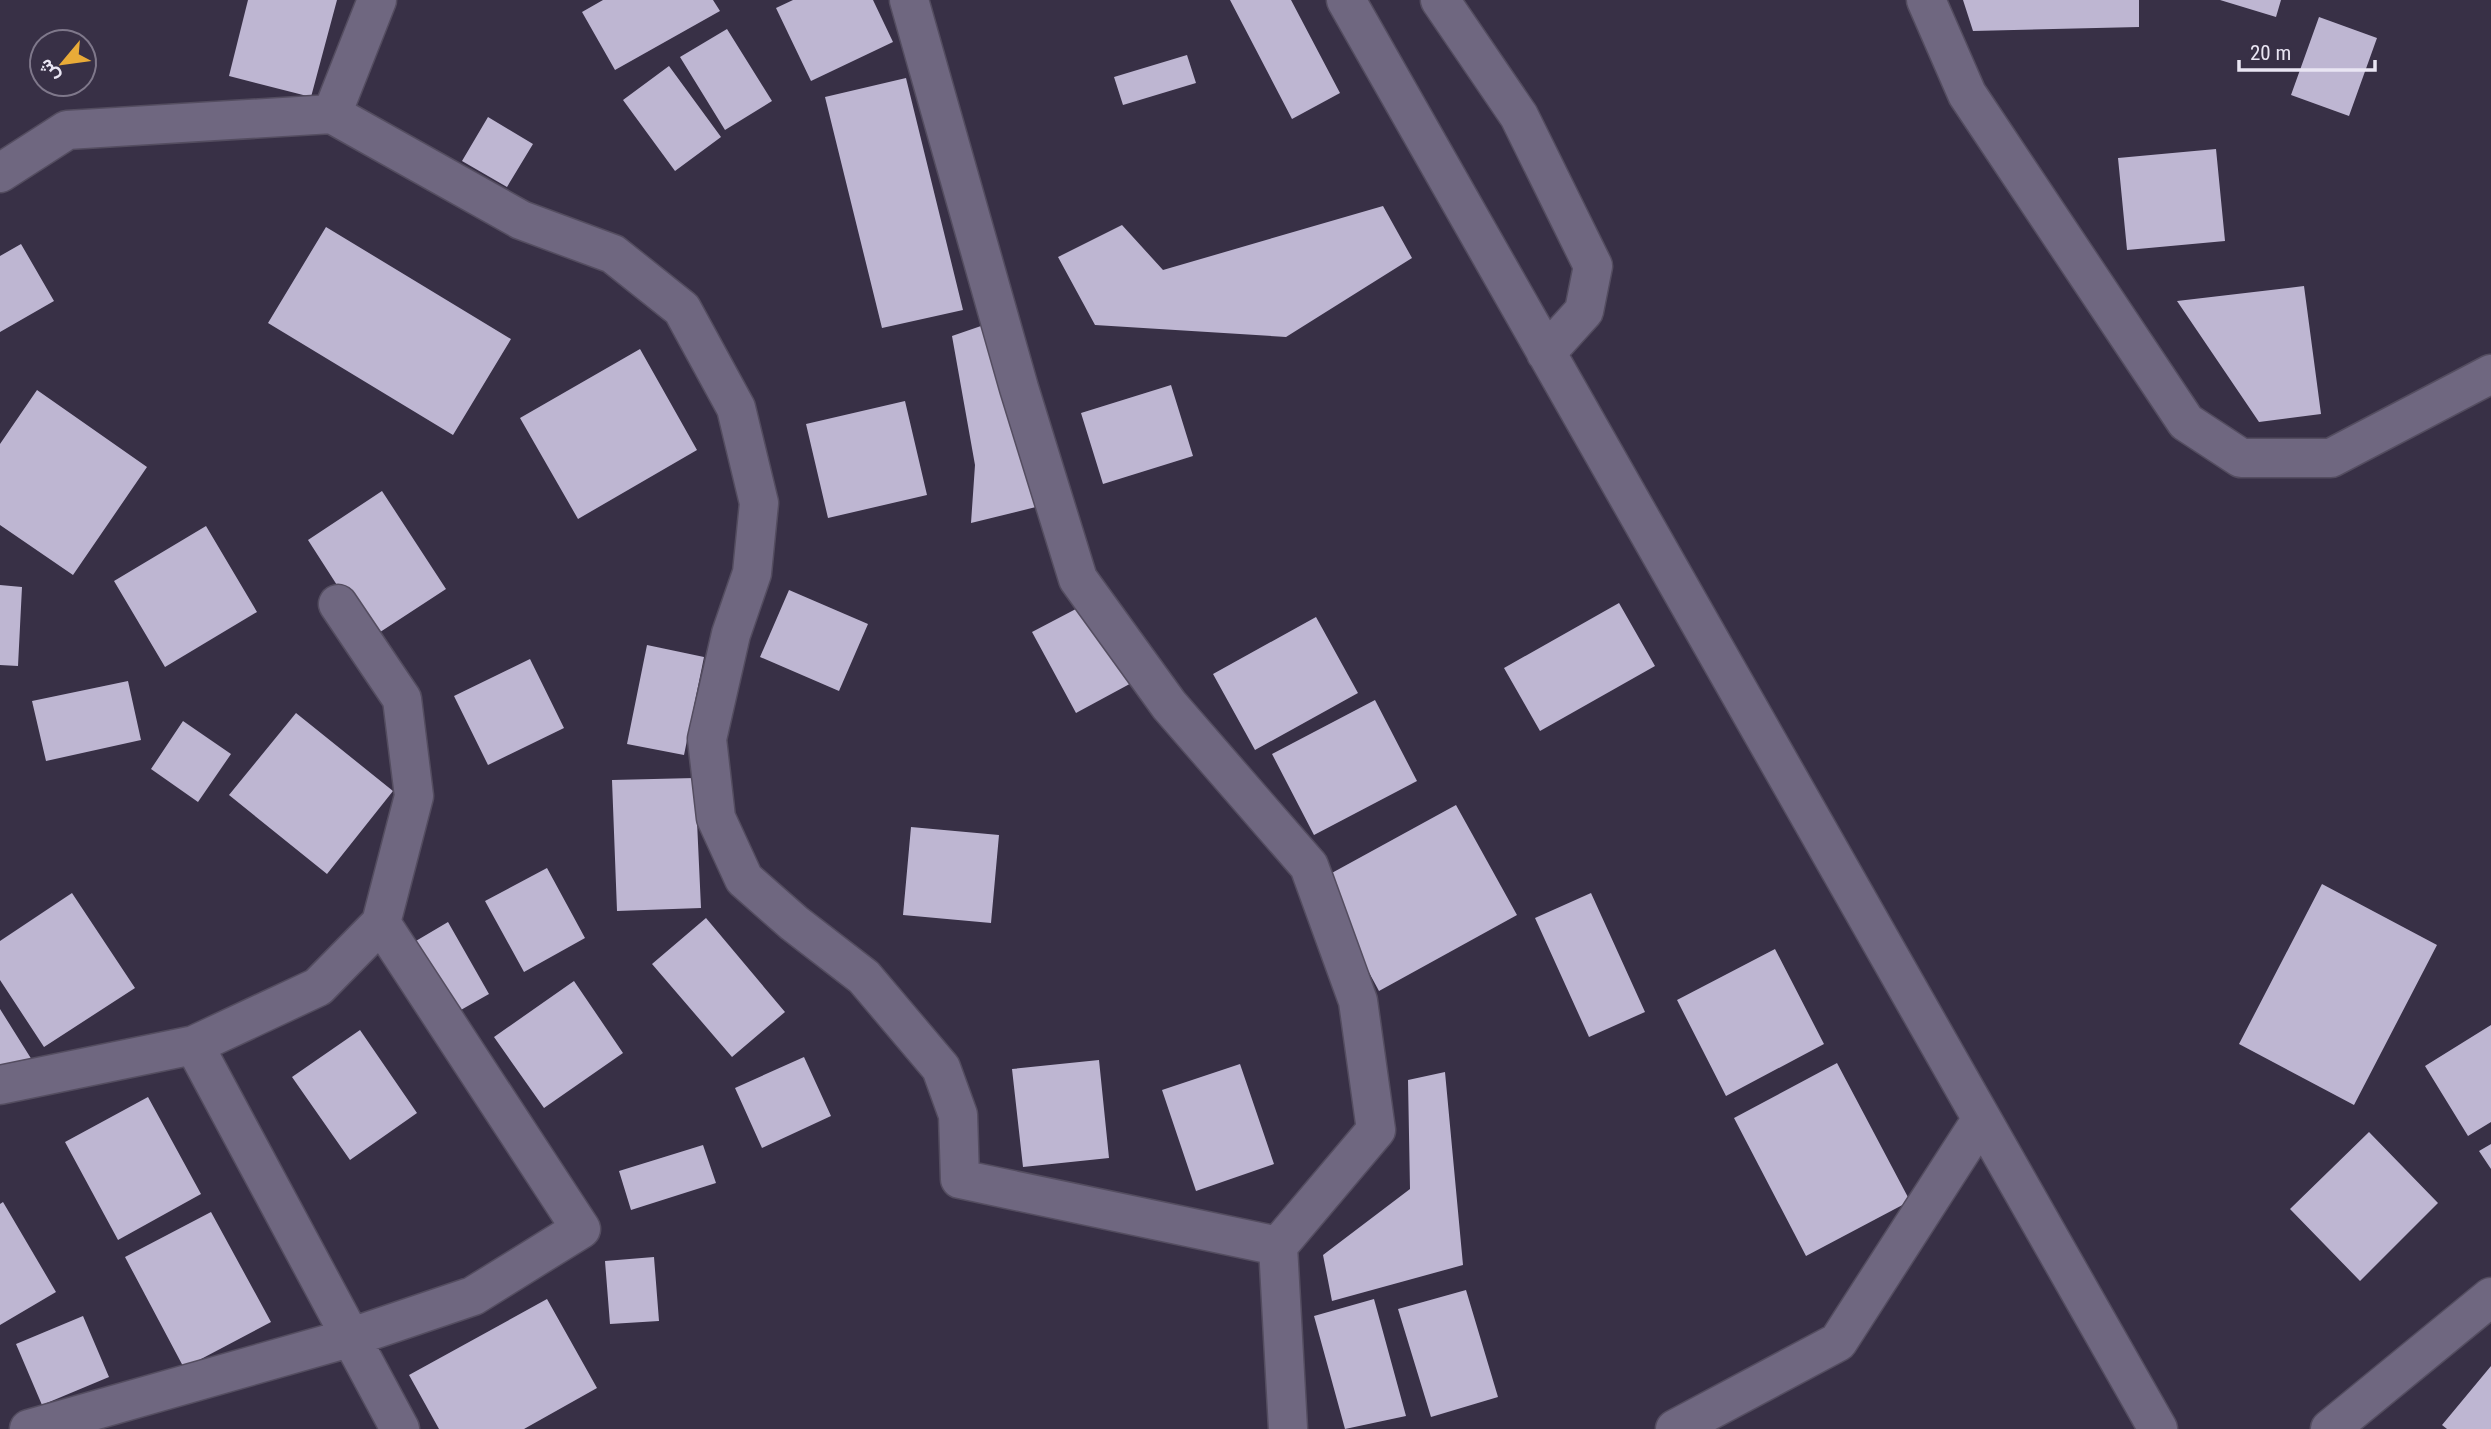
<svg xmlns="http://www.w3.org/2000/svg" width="2491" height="1429" font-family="'Roboto Condensed',Vazirmatn,sans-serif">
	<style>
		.building { fill: #beb6d2 }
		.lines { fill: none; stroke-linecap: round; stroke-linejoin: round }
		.street-casing { stroke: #544d60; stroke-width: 41 }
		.street { stroke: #6f6780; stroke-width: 38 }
	</style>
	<rect width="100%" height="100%" fill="#383046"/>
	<!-- building -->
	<path class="building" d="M248,0H337L311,97L229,76Z
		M603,0H713L720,11L615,70L582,12Z
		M793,0H873L893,42L811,81L776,8Z
		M1230,0H1291L1340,93L1292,119Z
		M1963,0H2139V27L1973,31Z
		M2220,0H2281L2276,17Z
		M2319,17L2377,38L2349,116L2291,95Z
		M727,29L772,101L725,130L680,57Z
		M1187,55L1196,83L1123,105L1114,77Z
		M669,66L721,137L675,171L623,100Z
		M906,78L963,310L882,328L825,97Z
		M488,117L533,144L507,187L462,161Z
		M2216,149L2225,241L2127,250L2118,158Z
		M1383,206L1412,258L1286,337L1095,325L1058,257L1122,225L1163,270Z
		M326,227L511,339L453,435L268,323Z
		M21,244L54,301L0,332V256Z
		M2304,286L2321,414L2259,422L2177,301Z
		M981,326L1040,506L971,523L975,465L952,336Z
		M640,349L697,450L578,519L520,418Z
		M1171,385L1193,456L1103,484L1081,413Z
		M37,390L147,467L73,575L0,525V444Z
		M905,401L927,495L828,518L806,424Z
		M382,491L446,589L371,638L308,540Z
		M206,526L257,612L165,667L114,581Z
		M0,585L22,587L18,666L0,665Z
		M789,590L868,624L839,691L760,657Z
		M1093,600L1137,680L1076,713L1032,632Z
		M1619,603L1655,666L1540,731L1504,668Z
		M1316,617L1358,693L1255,750L1213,674Z
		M647,645L704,657L684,755L627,744Z
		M530,659L564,728L488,765L454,696Z
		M128,681L141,740L46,761L32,701Z
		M1375,700L1417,781L1314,835L1272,754Z
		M296,713L393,791L327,874L229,795Z
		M183,721L231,754L198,802L151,769Z
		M695,778L701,908L617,911L612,780Z
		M1456,805L1517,915L1379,991L1319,880Z
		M911,827L999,835L991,923L903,915Z
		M547,868L585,938L524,972L485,901Z
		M2322,884L2437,945L2354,1105L2239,1044Z
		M72,893L135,988L44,1047L0,980V941Z
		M1591,893L1645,1012L1589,1037L1535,918Z
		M706,918L785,1012L732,1057L652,964Z
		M448,922L489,994L445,1019L404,948Z
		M1775,949L1824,1044L1726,1096L1677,1000Z
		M574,981L623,1053L544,1108L494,1037Z
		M0,1009L32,1060L0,1080Z
		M2491,1025V1122L2468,1136L2425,1066Z
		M360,1030L417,1113L350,1160L292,1077Z
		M804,1057L831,1116L762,1148L735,1088Z
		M1099,1060L1109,1158L1023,1167L1012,1069Z
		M1837,1063L1910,1201L1806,1256L1734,1118Z
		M1240,1064L1274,1164L1196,1191L1162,1090Z
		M1445,1072L1463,1265L1332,1301L1323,1255L1410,1189L1408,1080Z
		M148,1097L201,1194L118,1240L65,1142Z
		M2369,1132L2438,1203L2360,1281L2290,1209Z
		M2491,1144V1169L2479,1151Z
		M703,1145L716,1183L631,1210L619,1171Z
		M3,1202L56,1292L0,1325V1204Z
		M211,1212L271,1322L184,1368L125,1257Z
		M654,1257L659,1321L610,1324L605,1261Z
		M1466,1290L1498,1397L1431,1417L1398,1309Z
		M547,1299L597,1388L524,1429H439L409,1375Z
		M1374,1299L1406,1416L1345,1429L1314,1316Z
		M83,1316L109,1377L42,1405L16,1344Z
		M2491,1366V1429H2447L2442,1425Z"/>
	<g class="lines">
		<!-- street casing -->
		<g class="street-casing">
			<path id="street" d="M909,0L1019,388L1078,579L1169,705L1309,866L1358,1001L1376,1130L1278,1246L1288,1429
				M1346,0L2158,1429
				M1440,0L1519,116L1593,266L1584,311L1546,353
				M1926,0L1967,94L2186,422L2241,458H2331L2491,374
				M332,114L377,0
				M0,173L67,130L332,114L521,220L613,254L682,309L736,408L759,503L752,573L731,634L707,739L716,818L744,879L794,923L864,977L941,1068L958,1115L960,1179L1278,1246
				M194,1045L400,1429
				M0,1085L194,1045L318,987L381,923L414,796L402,699L338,604
				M29,1429L349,1338L473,1296L581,1229L381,923
				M1675,1429L1838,1342L1981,1120
				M2330,1429L2491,1297"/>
		</g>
		<!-- street -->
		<use href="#street" class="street"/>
	</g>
	<!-- north arrow -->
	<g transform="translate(63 63) rotate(241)"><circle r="33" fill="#383046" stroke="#7f788b" stroke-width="2"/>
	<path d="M0-5L12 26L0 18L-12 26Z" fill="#e9ab38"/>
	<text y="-10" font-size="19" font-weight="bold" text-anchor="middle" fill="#e9e5f3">ش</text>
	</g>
	<!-- scale -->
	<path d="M2239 60v10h136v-10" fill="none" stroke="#e9e5f3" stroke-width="3.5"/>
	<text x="2250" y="60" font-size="21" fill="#e9e5f3" stroke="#383046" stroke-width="5" paint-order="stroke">20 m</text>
</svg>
